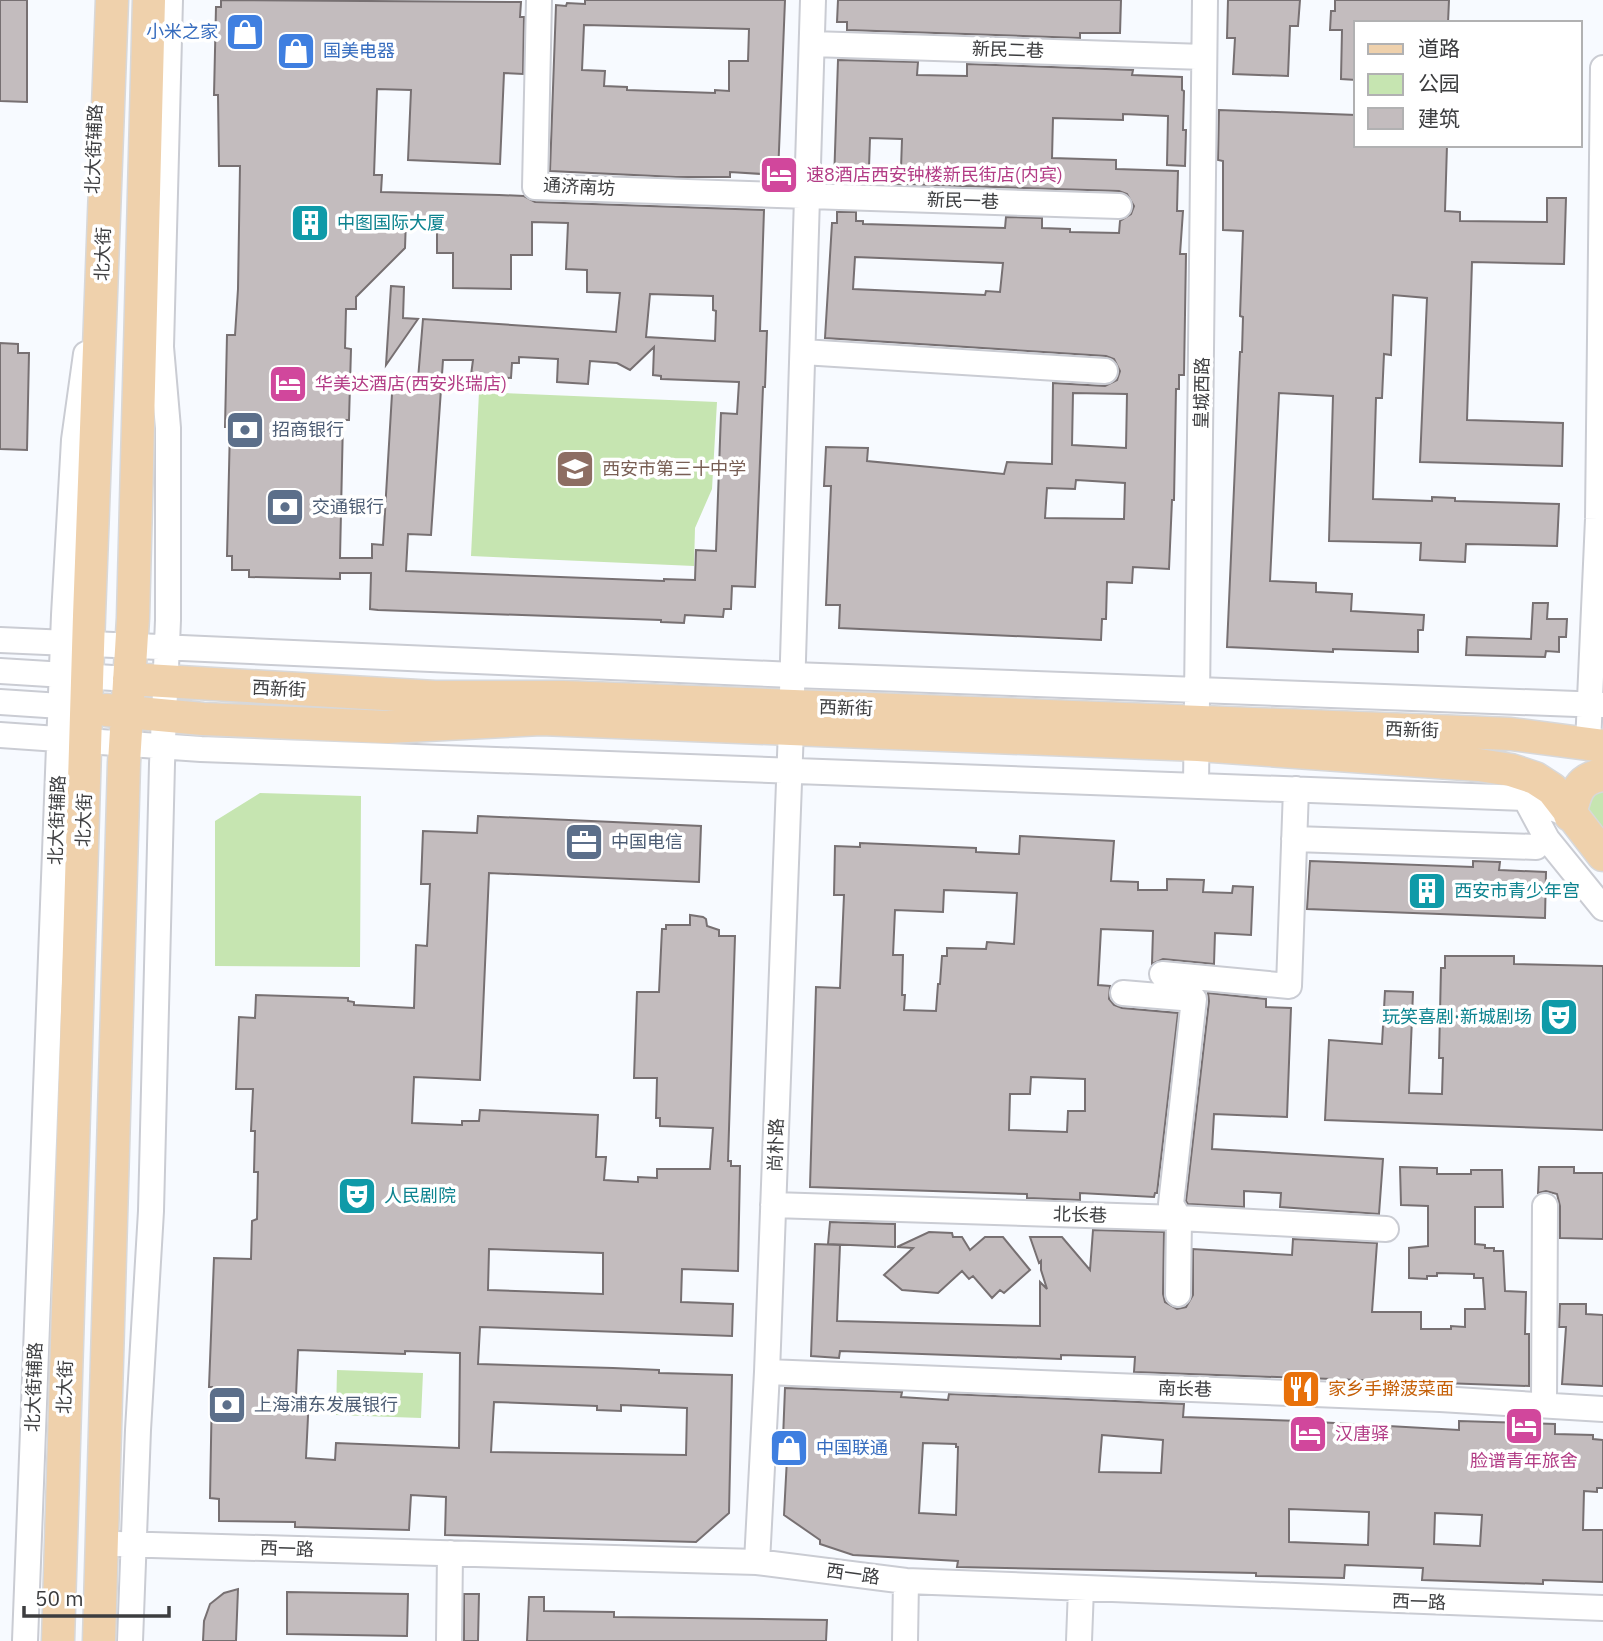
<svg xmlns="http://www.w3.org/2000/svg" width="1603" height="1641" font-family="'IBM Plex Sans','Noto Sans SC',sans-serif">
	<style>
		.green { fill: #c6e5b1 }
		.building { fill: #c3bcbe; stroke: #777072; stroke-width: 2; fill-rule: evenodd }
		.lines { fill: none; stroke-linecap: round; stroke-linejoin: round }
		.minor-casing { stroke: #caccd3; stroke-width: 28 }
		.major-casing { stroke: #d8d8d9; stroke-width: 35 }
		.minor { stroke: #fff; stroke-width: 24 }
		.major { stroke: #efd1ac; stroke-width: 32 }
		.labels { text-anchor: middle; stroke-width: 7; stroke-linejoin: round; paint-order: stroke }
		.shop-label { font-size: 18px; fill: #366cbe; stroke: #fff; text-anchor: start }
		.street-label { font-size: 18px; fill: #3c3d3f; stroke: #fff }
		.hotel-label { font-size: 18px; fill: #b23c85; stroke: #fff; text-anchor: start }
		.culture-label { font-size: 18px; fill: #0d838f; stroke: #fff; text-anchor: start }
		.service-label { font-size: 18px; fill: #4e5e75; stroke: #fff; text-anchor: start }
		.education-label { font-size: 18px; fill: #785e54; stroke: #fff; text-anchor: start }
		.food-label { font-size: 18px; fill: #c56008; stroke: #fff; text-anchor: start }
	</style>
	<rect width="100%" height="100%" fill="#f7faff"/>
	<!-- green -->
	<path class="green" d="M479,392L717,402L712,489L695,528L694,566L471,556Z
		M1584,788L1603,789V831L1582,806Z
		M260,793L361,796L360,967L215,966V821Z
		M337,1370L423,1373L421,1418L336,1415Z"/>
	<!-- building -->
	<path class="building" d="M0,0H27V102L0,101Z
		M221,0L521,2L520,17H524L523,74L504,73L500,164L408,160L411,90L377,89L374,175H382L381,192L499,195L524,196L535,202L764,210L760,331H767L765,387H763L755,587L732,586L731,609H724L723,617L685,615L684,623L661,622V620L378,610L370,609L371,573H340V579L249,577V570H232V556H227L230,427H225L227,335H235L238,289L240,166H219L218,95H214L216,7H221ZM406,219L437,220V253H453V288L511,289V255H532V222L568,223L566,269L587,270V292L620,293L616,332L423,319L418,379L393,377L383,545L372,544V558H340L343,420H349L351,349L345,348L346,309H356V297L405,248ZM650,294L713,296V310L716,311L715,341L646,337ZM654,347L653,375L661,376V379L739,382L737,414L721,413L716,551L696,550L695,580L664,579V581L406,571L408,534L431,535L443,360H473L471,375L511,378L512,363H519V357L558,359L557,382L588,384L590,361L617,363L630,370Z
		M585,0H785L778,175L730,172V177H676L550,171L556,5L566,6L567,3L585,4ZM584,25L749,29L748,61H729V91L715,90V93L627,90V87L604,86L605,71L582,70Z
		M838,0H1121L1120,33H1080V38L847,30V22H837Z
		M1228,0H1300L1298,26H1290L1288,76L1233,74L1235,38H1227Z
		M1335,0H1449L1448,23H1356V80L1341,79L1342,30H1330L1331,11H1335Z
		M838,60L918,62L917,75L967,76V64L1133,70L1132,75L1182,77V90L1184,91L1183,130H1186L1185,166L1167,165L1168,116L1123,114V120L1053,118L1052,158L1116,160V169L1178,171L1177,211H1183L1180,254H1186L1184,375H1179V389H1176L1174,500H1172L1169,569L1133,567L1132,583L1107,582L1106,619H1102L1101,640L839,628L840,605H826L831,486H824L826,447L868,448L867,461L1004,474L1007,462L1052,464L1053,383L1105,386L1117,380L1120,371L1114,359L1106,356L825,338L832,223H837V212H856V221H863V224L1005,228L1006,217L1042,218V228L1070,229V232L1119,233L1120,221L1131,214L1134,206L1127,194L1119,191L834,182ZM870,138L902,139L901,169L869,167ZM855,257L1003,263L1000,292L986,291L985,295L853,289ZM1073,393L1127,394L1126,448L1072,445ZM1076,480L1125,483L1124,519L1045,518L1047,488L1075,489Z
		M1219,110L1356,115V145H1447L1445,211L1460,212V221L1547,222V198H1566L1564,264L1472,262L1467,420L1563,423L1562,466L1420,462L1427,298L1393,295L1391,355L1384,354L1382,398H1376L1373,499L1432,501V497L1455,498V501L1559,504L1557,546L1466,544L1465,562L1420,560L1421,543L1329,541L1333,396L1279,393L1270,581L1316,583V592L1352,594L1351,611L1424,615L1423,630H1418V652L1333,649V652L1227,647L1240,352H1242L1243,317L1240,316L1243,231L1223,230V161L1218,160Z
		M391,286L404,287L403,318L418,319L386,365Z
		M0,343L18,344V353H29L27,450L0,449Z
		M1533,603H1548L1547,619H1567L1566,637H1559V652L1546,651L1545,657L1466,655L1467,637L1531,639Z
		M478,816L701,826L699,882L489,873L480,1080L414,1077L412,1123L462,1125V1121H479L480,1110L598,1115L596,1157H606L604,1180L638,1182V1177L657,1178V1169H710L713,1128L660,1126V1118H656L657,1078H634L637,992H659L662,929H666V925H690V915L703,917L706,919L707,926L719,930V936H735L728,1161H731V1166H740L738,1271L682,1269L681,1302L733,1304L732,1336L480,1327L478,1364L613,1368L659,1370V1373L732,1375L729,1513L696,1542L445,1535L446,1497L411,1495L409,1530L295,1527V1522L219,1521V1499L210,1498L212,1387H209L214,1258L251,1259L252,1221L257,1219L258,1172H254L255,1131H251L253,1089H236L239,1017L255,1018L256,995L348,998V1001L354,1002V1005L414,1008L416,945L427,946L430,884H421L423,831L477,833ZM489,1249L603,1253V1294L488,1290ZM298,1350L405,1354V1351L460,1353L459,1448L336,1443L335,1460L306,1458L309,1396H296ZM494,1402L597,1406V1410L621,1411V1405L687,1408L686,1455L491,1452Z
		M1020,836L1114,841L1111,881L1138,882V890H1167V879L1204,880L1203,892L1232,893L1233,886L1253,887L1251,935L1215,933L1214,964L1163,959L1152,964L1153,931L1101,929L1098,985L1110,986L1109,999L1114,1005L1122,1008L1178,1013L1157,1193H1155L1154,1197L1080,1193V1200L1027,1198V1194L810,1187L816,987L840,988L844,895H834L835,846L860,847V843L976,848V852L1019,854ZM944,890L1017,893L1014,944L987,942L986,949L947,948V956H942L940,984H938L936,1011L904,1010L905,995H902L903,955H893L895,910L943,912ZM1031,1077L1085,1079V1111H1068L1067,1132L1009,1130L1010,1094H1030Z
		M1310,861L1473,867V861L1500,862L1499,870L1546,872L1545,918L1307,909Z
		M1445,956H1514V964L1603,966V1130L1325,1120L1329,1040L1382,1044L1385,991L1413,992L1409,1093L1442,1094L1443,1058H1439L1441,968H1445Z
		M1208,993L1266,999V1007L1291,1008L1287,1117L1214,1114L1212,1149L1383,1159L1379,1214L1280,1207L1281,1193L1244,1191V1207L1188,1204L1186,1201L1209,1001Z
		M1400,1167L1434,1168H1437V1174H1471V1170H1502L1503,1207H1475V1244L1485,1245V1248H1494V1251H1503L1505,1291L1526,1292L1525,1334H1529V1386L1134,1372L1135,1357L1061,1355V1359L840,1351L839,1358L811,1356L815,1244L840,1245L837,1321L1040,1326V1282L1047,1289L1041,1270V1261L1039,1263L1030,1237H1062L1090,1270L1093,1230L1164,1232L1163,1294L1165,1302L1177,1309L1186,1307L1193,1295V1249L1292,1255L1293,1239L1377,1243L1372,1312H1421V1329H1451V1326L1465,1327V1309H1485L1483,1278H1474V1274L1437,1273V1276H1427V1279L1409,1278V1248L1428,1246V1206L1401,1205Z
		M1539,1167H1574V1173H1603V1239L1560,1238V1206L1557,1194L1546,1191L1538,1193Z
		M830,1222L895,1224V1247L828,1244Z
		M929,1232L952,1233L953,1237H962L970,1250L985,1237H1003L1030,1270L1004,1293L1000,1290L992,1298L973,1276L969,1279L962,1271L938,1293L902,1290L884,1275L913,1248L897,1247Z
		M1560,1304H1586V1314L1603,1315V1386L1562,1384L1566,1327H1559Z
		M785,1388L902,1392L901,1397L948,1400L949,1394L1184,1404L1183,1417L1300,1421V1416L1317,1417V1422L1459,1430V1421L1555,1424V1434L1593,1435V1439L1603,1440V1488H1597V1492L1584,1491L1583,1530H1603V1582L1543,1580V1584L1422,1580L1423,1568L1345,1565L1344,1578L1256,1576V1573L957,1567L958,1561L853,1555L820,1544V1540L784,1515L788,1439H783ZM1102,1435L1163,1440L1161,1473L1099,1472ZM923,1443L956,1444V1447H958L956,1515L919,1513ZM1289,1509L1369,1512L1368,1545L1289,1542ZM1435,1513L1482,1515L1480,1546L1434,1544Z
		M238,1589L236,1641H203L204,1621L210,1604L224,1593Z
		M287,1592L408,1594L407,1636L287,1634Z
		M464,1594H479L478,1641H464Z
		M529,1597H544V1611L614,1612V1617L827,1620L826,1641H527Z"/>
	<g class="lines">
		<!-- minor casing -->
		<g class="minor-casing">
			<path id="minor" d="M539,0L535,187L1119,206
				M812,44L1204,57
				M803,352L1105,371
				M0,640L793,675L1603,705
				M0,671L129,679
				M792,692L813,0
				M0,702L76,707
				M0,735L201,749L1525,798L1570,815
				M1588,744L1598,519L1603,68
				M1196,786L1205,0
				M1525,798L1547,839L1603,908
				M1294,839L1536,847
				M1162,974L1289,986L1296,789
				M1123,993L1194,999L1171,1204L1179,1218L1178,1294
				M773,1205L1179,1218L1386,1229
				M767,1372L1440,1399L1603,1409
				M1544,1405L1545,1206
				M117,1544L757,1562L906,1581L1603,1608
				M757,1562L767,1372L791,729
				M25,1641L64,615L74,440L86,354
				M130,1641L138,1430L151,1211L162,764L168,620V428L161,347L170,0
				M449,1641L450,1553
				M905,1641L906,1581
				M1079,1641L1081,1588"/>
		</g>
		<!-- major casing -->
		<g class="major-casing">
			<path id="major" d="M129,679L435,697H563L1511,734L1603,746
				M106,710L203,719L387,727L541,719L791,729L1198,745L1479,765L1511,770L1535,778L1552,789L1603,855
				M1570,815C1575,794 1578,778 1603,775
				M58,1641L89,616L112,0
				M99,1641L124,763L133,618L149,0"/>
		</g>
		<!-- minor -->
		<use href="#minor" class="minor"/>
		<!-- major -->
		<use href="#major" class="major"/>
	</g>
	<!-- icons -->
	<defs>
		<g id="shop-square" transform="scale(2.0125)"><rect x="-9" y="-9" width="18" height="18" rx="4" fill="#3f7fe0" stroke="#fff"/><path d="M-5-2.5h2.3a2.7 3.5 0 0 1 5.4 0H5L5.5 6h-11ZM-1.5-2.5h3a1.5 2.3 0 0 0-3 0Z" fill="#fff"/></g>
		<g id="hotel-square" transform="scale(2.0125)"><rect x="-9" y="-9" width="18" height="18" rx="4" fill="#d1479c" stroke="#fff"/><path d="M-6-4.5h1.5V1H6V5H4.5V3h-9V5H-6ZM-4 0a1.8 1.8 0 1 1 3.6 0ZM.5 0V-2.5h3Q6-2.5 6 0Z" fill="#fff"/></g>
		<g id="building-square" transform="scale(2.0125)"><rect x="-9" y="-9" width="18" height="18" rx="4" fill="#0f9aa8" stroke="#fff"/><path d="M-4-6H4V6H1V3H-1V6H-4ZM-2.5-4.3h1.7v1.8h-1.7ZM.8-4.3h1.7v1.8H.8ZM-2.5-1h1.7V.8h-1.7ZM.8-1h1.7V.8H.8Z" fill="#fff"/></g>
		<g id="bank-square" transform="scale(2.0125)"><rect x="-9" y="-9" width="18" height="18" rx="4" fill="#5c6f8a" stroke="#fff"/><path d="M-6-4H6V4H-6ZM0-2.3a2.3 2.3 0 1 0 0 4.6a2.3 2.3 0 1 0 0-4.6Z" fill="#fff"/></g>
		<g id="school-square" transform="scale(2.0125)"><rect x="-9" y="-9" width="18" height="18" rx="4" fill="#8d6e63" stroke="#fff"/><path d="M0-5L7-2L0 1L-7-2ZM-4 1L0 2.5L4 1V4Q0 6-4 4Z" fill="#fff"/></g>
		<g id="office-square" transform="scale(2.0125)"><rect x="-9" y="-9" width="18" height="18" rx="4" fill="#5c6f8a" stroke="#fff"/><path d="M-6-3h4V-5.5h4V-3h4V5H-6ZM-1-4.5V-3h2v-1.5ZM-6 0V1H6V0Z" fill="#fff"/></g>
		<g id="theatre-square" transform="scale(2.0125)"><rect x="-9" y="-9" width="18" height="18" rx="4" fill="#0f9aa8" stroke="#fff"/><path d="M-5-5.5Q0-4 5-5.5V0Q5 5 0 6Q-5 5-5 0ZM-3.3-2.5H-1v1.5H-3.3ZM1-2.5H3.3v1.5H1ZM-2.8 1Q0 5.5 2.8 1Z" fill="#fff"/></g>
		<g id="restaurant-square" transform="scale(2.0125)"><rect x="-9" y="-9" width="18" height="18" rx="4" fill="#e8710a" stroke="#fff"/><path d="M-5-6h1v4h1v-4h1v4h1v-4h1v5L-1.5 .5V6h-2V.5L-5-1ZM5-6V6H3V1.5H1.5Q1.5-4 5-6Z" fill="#fff"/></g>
	</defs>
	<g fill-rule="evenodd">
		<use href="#shop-square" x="245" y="32"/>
		<use href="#shop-square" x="296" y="51"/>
		<use href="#hotel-square" x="779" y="175"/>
		<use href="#building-square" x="310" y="223"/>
		<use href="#hotel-square" x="288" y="384"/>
		<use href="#bank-square" x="245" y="430"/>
		<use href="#school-square" x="575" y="469"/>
		<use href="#bank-square" x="285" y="507"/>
		<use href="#office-square" x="584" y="842"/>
		<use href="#building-square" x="1427" y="891"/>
		<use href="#theatre-square" x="1559" y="1017"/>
		<use href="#theatre-square" x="357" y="1196"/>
		<use href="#restaurant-square" x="1301" y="1389"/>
		<use href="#bank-square" x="227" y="1405"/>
		<use href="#hotel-square" x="1524" y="1426"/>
		<use href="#hotel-square" x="1308" y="1434"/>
		<use href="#shop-square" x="789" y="1448"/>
	</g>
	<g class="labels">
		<!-- shop labels -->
		<g class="shop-label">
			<text x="218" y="38" text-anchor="end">小米之家</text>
			<text x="323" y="57">国美电器</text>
			<text x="816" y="1454">中国联通</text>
		</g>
		<!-- street labels -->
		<g class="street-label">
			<text transform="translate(1008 50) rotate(2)" y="6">新民二巷</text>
			<text transform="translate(94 149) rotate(-88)" y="6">北大街辅路</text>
			<text transform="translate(579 187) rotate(3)" y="6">通济南坊</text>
			<text transform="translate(963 201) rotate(2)" y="6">新民一巷</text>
			<text transform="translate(103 254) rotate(-88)" y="6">北大街</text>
			<text transform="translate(1202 393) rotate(-89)" y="6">皇城西路</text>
			<text transform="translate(279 689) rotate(3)" y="6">西新街</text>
			<text transform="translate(846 708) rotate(2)" y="6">西新街</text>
			<text transform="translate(1412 730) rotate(2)" y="6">西新街</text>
			<text transform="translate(57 820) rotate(-88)" y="6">北大街辅路</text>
			<text transform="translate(84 820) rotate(-88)" y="6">北大街</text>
			<text transform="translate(776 1145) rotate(-88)" y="6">尚朴路</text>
			<text transform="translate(1080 1215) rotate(2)" y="6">北长巷</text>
			<text transform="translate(34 1387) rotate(-88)" y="6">北大街辅路</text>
			<text transform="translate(65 1387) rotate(-88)" y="6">北大街</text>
			<text transform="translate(1185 1389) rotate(2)" y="6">南长巷</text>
			<text transform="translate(287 1549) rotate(2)" y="6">西一路</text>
			<text transform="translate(853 1574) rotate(8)" y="6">西一路</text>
			<text transform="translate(1419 1602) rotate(2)" y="6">西一路</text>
		</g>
		<!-- hotel labels -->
		<g class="hotel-label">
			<text x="806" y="181">速8酒店西安钟楼新民街店(内宾)</text>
			<text x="315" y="390">华美达酒店(西安兆瑞店)</text>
			<text x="1335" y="1440">汉唐驿</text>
			<text x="1524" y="1467" text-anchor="middle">脸谱青年旅舍</text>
		</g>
		<!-- culture labels -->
		<g class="culture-label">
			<text x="337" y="229">中图国际大厦</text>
			<text x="1454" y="897">西安市青少年宫</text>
			<text x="1532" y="1023" text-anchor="end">玩笑喜剧·新城剧场</text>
			<text x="384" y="1202">人民剧院</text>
		</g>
		<!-- service labels -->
		<g class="service-label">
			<text x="272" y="436">招商银行</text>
			<text x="312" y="513">交通银行</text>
			<text x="611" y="848">中国电信</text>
			<text x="254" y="1411">上海浦东发展银行</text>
		</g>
		<!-- education labels -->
		<g class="education-label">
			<text x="602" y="475">西安市第三十中学</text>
		</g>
		<!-- food labels -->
		<g class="food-label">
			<text x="1328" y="1395">家乡手擀菠菜面</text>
		</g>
	</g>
	<!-- legend -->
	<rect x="1354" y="21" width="228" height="126" fill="#ffffff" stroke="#b1b1b2" stroke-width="2"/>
	<rect x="1368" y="44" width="35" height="10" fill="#efd1ac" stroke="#b1b1b2" stroke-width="2"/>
	<text x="1418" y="56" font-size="21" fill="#3c3d3f">道路</text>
	<rect x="1368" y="74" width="35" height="21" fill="#c6e5b1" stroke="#b1b1b2" stroke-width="2"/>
	<text x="1418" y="91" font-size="21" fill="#3c3d3f">公园</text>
	<rect x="1368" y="108" width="35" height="21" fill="#c3bcbe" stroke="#b1b1b2" stroke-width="2"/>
	<text x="1418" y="126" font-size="21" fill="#3c3d3f">建筑</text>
	<!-- scale -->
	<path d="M24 1606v10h145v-10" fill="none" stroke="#3c3d3f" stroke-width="3.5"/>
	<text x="35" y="1606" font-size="21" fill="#3c3d3f" stroke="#ffffff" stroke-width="5" paint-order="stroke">50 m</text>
</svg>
